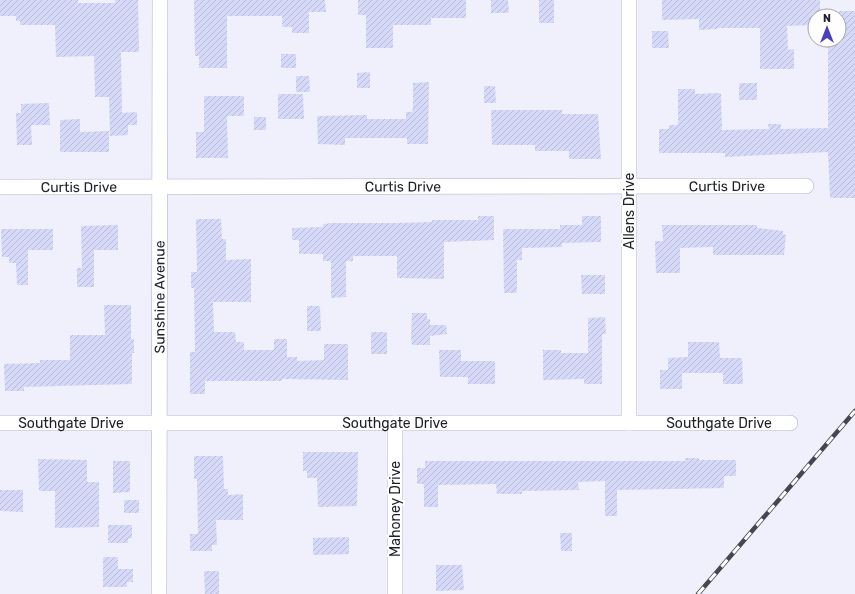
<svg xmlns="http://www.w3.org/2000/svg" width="855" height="594" font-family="Rubik,sans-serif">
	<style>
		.building { fill: url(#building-hatch) }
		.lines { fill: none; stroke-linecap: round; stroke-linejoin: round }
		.minor-casing { stroke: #acafc8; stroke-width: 16 }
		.minor { stroke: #fff; stroke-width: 15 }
		.rail-casing { stroke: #454650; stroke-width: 4.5 }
		.rail { stroke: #fefefe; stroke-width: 3; stroke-dasharray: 9; stroke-linecap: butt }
		.labels { text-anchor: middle; stroke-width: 4; stroke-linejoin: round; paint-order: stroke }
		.street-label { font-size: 14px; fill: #1e1f28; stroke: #fefefe }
	</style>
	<defs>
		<pattern id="building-hatch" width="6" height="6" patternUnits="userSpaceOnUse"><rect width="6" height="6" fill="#d6d9f8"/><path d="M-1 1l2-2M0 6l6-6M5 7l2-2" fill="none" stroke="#b7bad5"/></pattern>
	</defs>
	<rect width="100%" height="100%" fill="#eff0fb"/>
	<!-- building -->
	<path class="building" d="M0,0H78V3H115V0H138L139,52H121L122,113L137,112V125H128V135L110,136L109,97H95L94,56L56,57L55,25H20V21H16V16H0Z
		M194,0H325L326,12H309V33H292V27H282V16H227V68H199V56H195Z
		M358,0H466V18H431V25H393V48H366V15H358Z
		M491,0H508L509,13H491Z
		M539,0H554V23H539Z
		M662,0H820V16H815V25L787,26L788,50L794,49V69H760V28H717V29L699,30V19L662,20Z
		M839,11H855V198H830L828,152L725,157V153H659V129H669V125H678V89H695V94L721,93L722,130L769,129L768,124H781V129L828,128V40H839Z
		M652,31H668L669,48H652Z
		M281,54H296V68H281Z
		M370,72V88H357V73Z
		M296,76H309L310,92H296Z
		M429,82L428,144H407V138H345V145L318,144L317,116L367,115V119H406V112H412L413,107V83Z
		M739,83H757V100H739Z
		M484,86H495L496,103H484Z
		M278,94H303L304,119H278Z
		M204,96H244V116H227L228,158H196V132H204Z
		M49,103L50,125H31L32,145H17L16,113H21V104Z
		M491,110H562V114H598L601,159H569V151H535V145H492Z
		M254,117H266V130H254Z
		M80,119V132L109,131V152H60V120Z
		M478,216H494V240L444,242V279L397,278V256H353V261H346V297L331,298V261H323V254H299V240H292V228L323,227V224L332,223H396L432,222V220H478Z
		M582,216H601V242L562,243V247L522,248V260H517V293H504L503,229H560V225H582Z
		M196,219H221L222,239H226V260L251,259V302H213L214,332H235L236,342H244V350H274V339H287V357H297V361L324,360V344H348V380L282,379V381H205V394H190V352H195L194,288H191V272H197Z
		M118,225V250H94V287H77V268H82L81,226Z
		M662,225H757V228L783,231V234L786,235L784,255H713V247L680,248V273H656L655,241H663Z
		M1,229H53V250H28V285H17L16,263H9V257H2Z
		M581,275H605V294H582Z
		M104,305H131V339H134V353H132V384L24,387V391H5L4,364L40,363V360H70V335H105Z
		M307,306H320L321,331H307Z
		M412,313H427V319H430V325H446L447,334L430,336V345H412L411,337Z
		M605,317L606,334H602V384H584V379L543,380V350H561V353H588V318Z
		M371,332H387V354H371Z
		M688,342H719L720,358H742L743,384H723V373H682V389H660V370H668V358L688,357Z
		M439,350H461V361H495V384H468V377H440Z
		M303,452H358L357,506L318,507L317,478H307V471H303Z
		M194,456H223L224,489H228V495L243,494V520H216L217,545H212V551H190V534H198L197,479H194Z
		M685,458H699V460H736V476H724V488L617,490V516H605V481L578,482L579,490L522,491V494H497L496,484L438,485V507H424V484H417V468H425V461H686Z
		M38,459L87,460V482H99V527L55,528V491H39Z
		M113,461H130V492L113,493Z
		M0,490H23V512L0,511Z
		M124,500H139V513H124Z
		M108,525H132V538L128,539V543H108Z
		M560,533H572V551H561Z
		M349,537V554L313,555V538Z
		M103,557H118V569H133V582H127V587H103Z
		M436,565H462L464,590L436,591Z
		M204,571H219V594H205Z"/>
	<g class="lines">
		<!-- minor casing -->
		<g class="minor-casing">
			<g id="minor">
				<path id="s1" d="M0,187L806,186"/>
				<path id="s2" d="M0,423H790"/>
				<path d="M629,423V0"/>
				<path id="s3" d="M159,594L160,0"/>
				<path d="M395,594V423"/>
			</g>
		</g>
		<!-- minor -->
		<use href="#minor" class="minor"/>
		<!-- rail casing -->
		<g class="rail-casing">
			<path id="rail" d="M698,594L855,411"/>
		</g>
		<!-- rail -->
		<use href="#rail" class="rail"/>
	</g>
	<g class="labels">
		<!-- street labels -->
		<g class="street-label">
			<text dy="5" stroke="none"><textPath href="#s1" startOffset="727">Curtis Drive</textPath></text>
			<text dy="5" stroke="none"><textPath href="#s1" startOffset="79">Curtis Drive</textPath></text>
			<text dy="5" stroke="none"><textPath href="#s1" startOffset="403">Curtis Drive</textPath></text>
			<text transform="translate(629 211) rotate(-90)" y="5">Allens Drive</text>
			<text dy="5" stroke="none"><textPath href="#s3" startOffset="297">Sunshine Avenue</textPath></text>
			<text dy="5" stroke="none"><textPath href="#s2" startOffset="71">Southgate Drive</textPath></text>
			<text dy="5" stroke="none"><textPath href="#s2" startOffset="395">Southgate Drive</textPath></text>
			<text dy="5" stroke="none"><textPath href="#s2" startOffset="719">Southgate Drive</textPath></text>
			<text transform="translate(395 509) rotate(-90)" y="5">Mahoney Drive</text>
		</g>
	</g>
	<!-- north arrow -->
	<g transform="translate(827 28)"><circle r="19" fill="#fefefe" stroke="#a4a5a8"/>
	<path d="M0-3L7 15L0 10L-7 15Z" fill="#4c41b8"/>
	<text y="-6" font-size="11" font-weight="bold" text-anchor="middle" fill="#1e1f28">N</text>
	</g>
</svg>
